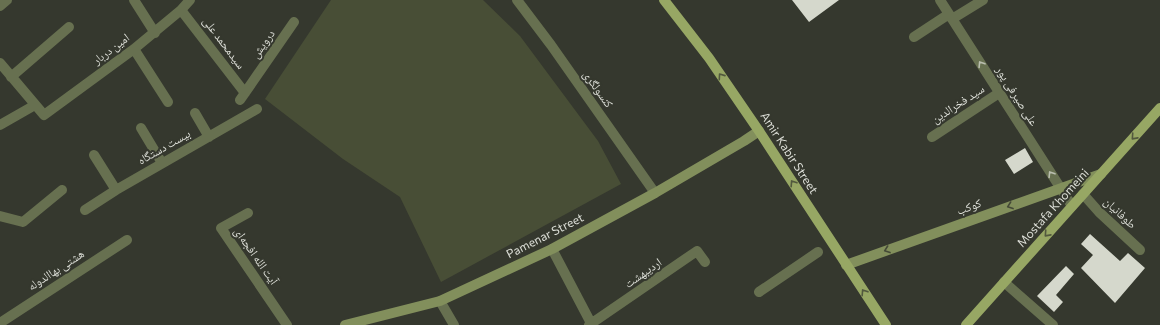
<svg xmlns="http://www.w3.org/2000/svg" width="1160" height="325" font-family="Commissioner,'Noto Naskh Arabic',sans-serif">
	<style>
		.garden { fill: #484e36 }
		.building { fill: #d5d8cc }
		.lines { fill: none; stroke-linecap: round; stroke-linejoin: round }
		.street { stroke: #677050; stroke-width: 10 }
		.secondary { stroke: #828f5c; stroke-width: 10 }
		.primary { stroke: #97a764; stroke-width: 10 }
		.oneway { stroke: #babeaf }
		.oneway2 { stroke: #52593e }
		.oneway3 { stroke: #444937 }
		.labels { text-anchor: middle; stroke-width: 4; stroke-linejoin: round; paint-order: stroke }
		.street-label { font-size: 12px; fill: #dddfd8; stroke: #35382e }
	</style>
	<rect width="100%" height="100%" fill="#35382e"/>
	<!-- garden -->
	<path class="garden" d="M331,0H483L520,36L598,141L621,184L441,282L400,197L343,159L265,99Z"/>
	<!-- building -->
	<path class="building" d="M792,0H839L809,22Z
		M1025,148L1033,162L1014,174L1005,160Z
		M1090,234L1120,261L1128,253L1145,268L1115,303L1081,268L1093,255L1081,244Z
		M1066,266L1074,274L1056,295L1063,302L1054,312L1037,296Z"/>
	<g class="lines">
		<!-- street -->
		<path class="street" d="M134,0L155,33
			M517,0L551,45L655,193
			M940,0L1072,206
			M0,6L7,0
			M181,10L245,93
			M952,19L983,0
			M914,37L949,14
			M134,49L168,102
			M0,63L44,115L134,49L181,10L190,0
			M11,77L69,27
			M240,100L294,22
			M195,113L209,137
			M0,125L35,105
			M141,128L162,163
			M932,137L999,93
			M94,155L116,190
			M1083,194L1099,212L1140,250
			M85,210L116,190L257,109
			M248,213L221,228L287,325
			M0,216L23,222L62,190
			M552,249L592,325
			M1004,282L1053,325
			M759,292L818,252
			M440,301L454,325
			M0,323L127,240
			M589,325L697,251L705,262"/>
		<!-- secondary -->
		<path class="secondary" d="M846,265L1101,174
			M345,325L440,301L552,249L655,193L744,141L759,131"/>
		<!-- primary -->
		<path class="primary" d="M664,0L709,58L759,131L886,325
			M966,325L1160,108"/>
	</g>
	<!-- one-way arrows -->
	<defs><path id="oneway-chevron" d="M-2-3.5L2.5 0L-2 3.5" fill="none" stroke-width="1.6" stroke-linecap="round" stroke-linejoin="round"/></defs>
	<g class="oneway">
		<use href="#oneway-chevron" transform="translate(981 64) rotate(-122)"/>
		<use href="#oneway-chevron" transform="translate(1051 174) rotate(-122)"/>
	</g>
	<g class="oneway2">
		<use href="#oneway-chevron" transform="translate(721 76) rotate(-125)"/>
		<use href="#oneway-chevron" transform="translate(1134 137) rotate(132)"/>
		<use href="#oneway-chevron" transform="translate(793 183) rotate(-123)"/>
		<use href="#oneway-chevron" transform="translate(1047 234) rotate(132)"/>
		<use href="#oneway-chevron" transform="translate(864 292) rotate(-123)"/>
	</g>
	<g class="oneway3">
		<use href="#oneway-chevron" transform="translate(1010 206) rotate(160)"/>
		<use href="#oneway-chevron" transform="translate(887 250) rotate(160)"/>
	</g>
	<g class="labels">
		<!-- street labels -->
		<g class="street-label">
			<text transform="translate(224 43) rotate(53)" y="4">سیدمحمد علی</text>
			<text transform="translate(263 44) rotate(-55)" y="4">درویش</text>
			<text transform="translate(111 49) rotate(-37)" y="4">امین دربار</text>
			<text transform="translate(598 89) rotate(55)" y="4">کنسولگری</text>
			<text transform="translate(1017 96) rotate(58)" y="4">علی صیرفی پور</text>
			<text transform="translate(958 104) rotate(-33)" y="4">سید فخرالدین</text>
			<text transform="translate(164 147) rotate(-30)" y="4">بیست دستگاه</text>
			<text transform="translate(789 153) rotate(57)" y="4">Amir Kabir Street</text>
			<text transform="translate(969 207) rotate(-20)" y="4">کوکب</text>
			<text transform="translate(1053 208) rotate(-48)" y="4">Mostafa Khomeini</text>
			<text transform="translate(1120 213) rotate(43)" y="4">طوفانیان</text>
			<text transform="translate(545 236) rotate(-27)" y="4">Pamenar Street</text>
			<text transform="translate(256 256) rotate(55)" y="4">آیت الله افجه‌ای</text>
			<text transform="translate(56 270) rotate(-33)" y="4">هشتی بهاالدوله</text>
			<text transform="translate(643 273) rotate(-35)" y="4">اردیبهشت</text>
		</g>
	</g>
</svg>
